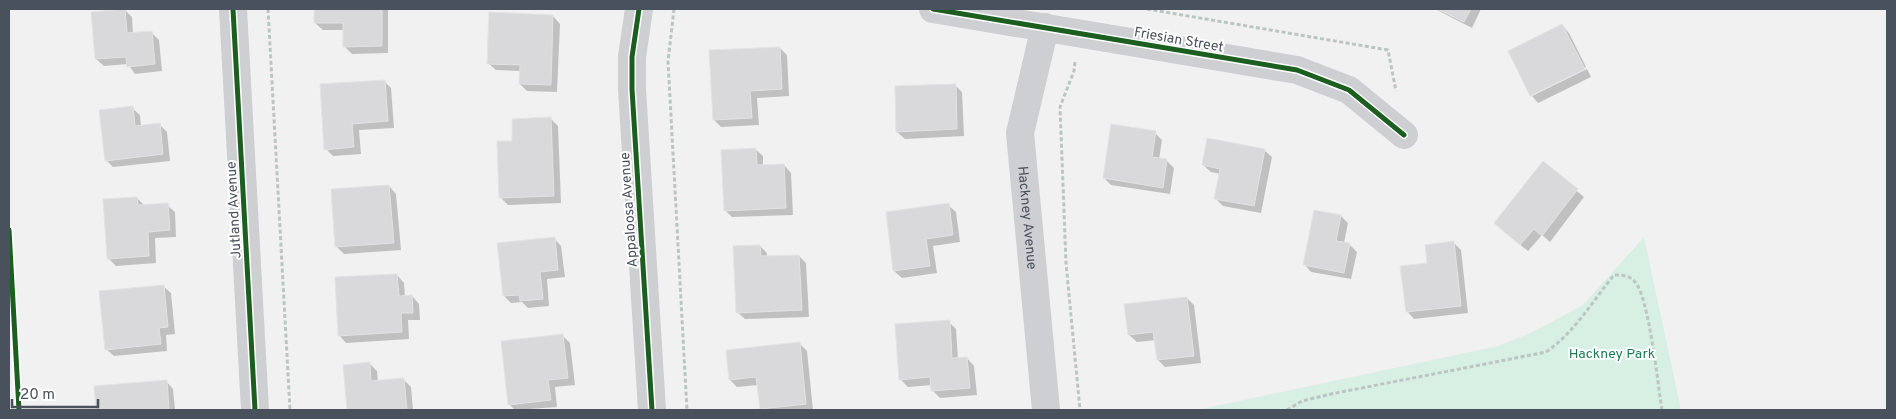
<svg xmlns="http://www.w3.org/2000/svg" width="1896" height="419" font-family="Overpass,sans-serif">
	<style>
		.green { fill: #d8efe4 }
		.shadow { fill: #0003 }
		.building { fill: #d9d9db; stroke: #e3e3e4 }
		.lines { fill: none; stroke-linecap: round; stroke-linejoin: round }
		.path { stroke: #bbc6c4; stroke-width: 3; stroke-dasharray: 4 2.5; stroke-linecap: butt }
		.street { stroke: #cdcfd2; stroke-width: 28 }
		.cycleway-casing { stroke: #fff; stroke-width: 8 }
		.cycleway { stroke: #1b5e20; stroke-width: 5 }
		.labels { text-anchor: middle; stroke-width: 4; stroke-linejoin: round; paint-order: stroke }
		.street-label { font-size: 14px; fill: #49515d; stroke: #fff }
		.park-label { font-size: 14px; fill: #1c7c59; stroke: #fff }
	</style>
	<rect width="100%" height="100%" fill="#f2f1f1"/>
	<!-- green -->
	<path class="green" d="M1644,237L1681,410H1197L1498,346L1533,332L1583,305Z"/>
	<!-- shadow -->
	<path class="shadow" d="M315,9H388V53L352,54L344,46V30H323L315,23Z
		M1435,9H1481L1472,28Z
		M125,10L132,17L133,34L152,33L159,40L162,71L135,74L128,64L104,66L96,59Z
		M553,16L560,24L557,92L527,91L520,84V71L496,70L488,63Z
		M1562,25L1569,33L1586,67L1532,94V96L1531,95Z
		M780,48L787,55L789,96L757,98L759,125L721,127L714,120Z
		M1587,69L1591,77L1538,103L1532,96Z
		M384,81L391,88L394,128L359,130L361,154L333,156L326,149Z
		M955,85L962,92L964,136L905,139L897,132Z
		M132,108L140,115L141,126L159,124L167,132L170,161L113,167L106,160Z
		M551,119L558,126L561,203L508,205L500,197L514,142Z
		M1155,133L1162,140L1159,160L1167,161L1174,168L1170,194L1111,185L1104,178Z
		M755,149L763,156V166L784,165L791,173L793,215L732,217L725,210Z
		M1264,150L1272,157L1261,213L1223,206L1215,198L1221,174L1211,172L1203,165Z
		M1543,163L1584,197L1550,242L1542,235L1528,251L1502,230Z
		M389,186L396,194L401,250L344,254L337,247Z
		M137,198L144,205H167L175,212L176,237L155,238L156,263L116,266L109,259Z
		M948,205L956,212L960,242L933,246L937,273L902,278L894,271Z
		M1341,216L1348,223L1344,243L1349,244L1357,252L1351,279L1311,272L1304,264Z
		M554,238L561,246L565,277L547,279L549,306L528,308L522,302L511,303L504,296Z
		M1454,243L1461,250L1468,313L1414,319L1407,311L1429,265Z
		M760,246L767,253V257L799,256L806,263L809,317L745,319L737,312Z
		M397,275L404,283L405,297L412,296L419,304L420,320H408L409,339L346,343L339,335Z
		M163,286L171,293L175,334L166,335L167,351L114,356L106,349Z
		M1187,298L1194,305L1201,363L1165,367L1158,360L1156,340L1137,342L1129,335L1126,305Z
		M949,322L956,329L958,359L967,358L974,366L977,395L940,398L932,390V385L908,387L900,379Z
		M563,336L570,343L575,385L555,387L557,407L515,410L509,404Z
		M800,344L807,351L813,410H763L761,408L758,385L737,387L730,380Z
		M369,363L377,371L378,382L403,379L411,387L413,410H348L344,366Z
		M166,381L173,389L175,410H97L96,387Z"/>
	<!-- building -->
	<path class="building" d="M125,9L127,33L152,31L155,64L127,67L126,57L95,59L91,12Z
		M314,9H382V46L343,47V23H314Z
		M1437,9H1471L1464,22Z
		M489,12L553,15L551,85L519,84L520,65L487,64Z
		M1562,24L1585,69L1530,96L1508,51Z
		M780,47L782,89L750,91L752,118L713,120L709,50Z
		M385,80L388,121L352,124L354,147L324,150L320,84Z
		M956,84L957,129L896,132L895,86Z
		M133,106L135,126L160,123L163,154L105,161L99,110Z
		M551,117L554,196L499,198L497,141H512V119Z
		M1111,124L1156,131L1152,157L1167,159L1163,188L1103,178Z
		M1207,138L1265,149L1254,206L1214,199L1220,169L1202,165Z
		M756,148L757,165L784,164L786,208L724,211L721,150Z
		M1543,161L1578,189L1542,236L1534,229L1520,245L1494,223Z
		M389,185L394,243L335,247L331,189Z
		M137,197L138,205L168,203L170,230L148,232L149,256L107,259L103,199Z
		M949,203L953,235L926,239L930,266L893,271L886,212Z
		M1314,210L1341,215L1336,241L1350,243L1344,273L1303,265Z
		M555,237L558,270L540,272L543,299L520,301L519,295L503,296L497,243Z
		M1454,241L1461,306L1406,312L1400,266L1427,263L1425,245Z
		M760,245L761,256L799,255L802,310L736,313L733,246Z
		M397,274L399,296L412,295L413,313H401L402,332L338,336L335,277Z
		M164,285L168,327L159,328L161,344L105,350L99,291Z
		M1187,297L1194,356L1157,360L1153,332L1128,335L1124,304Z
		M950,320L952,358L967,357L970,388L931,391L930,377L899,380L895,324Z
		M563,334L568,378L548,380L551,400L508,405L501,341Z
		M800,342L806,404L760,409L756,377L729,380L726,350Z
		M370,362L371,381L404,378L407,410H347L343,365Z
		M167,380L169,410H96L94,386Z"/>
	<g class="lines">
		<!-- path -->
		<path class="path" d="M268,9L290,410
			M674,9L668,61L687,410
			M1147,9L1388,50L1396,91
			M1075,62L1074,71L1060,107L1066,263L1080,410
			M1287,410L1302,401L1331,394L1546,352C1574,333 1592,302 1614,275C1621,275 1630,275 1635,282C1649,297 1658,386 1662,410"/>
		<!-- street -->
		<g class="street">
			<path d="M233,9L255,410"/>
			<path d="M639,9L632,57V89L652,410"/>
			<path d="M933,9L1297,70L1349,90L1404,135"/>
			<path id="s1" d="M1045,27L1020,133L1046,410"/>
		</g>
		<!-- cycleway casing -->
		<g class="cycleway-casing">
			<path id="cycleway" d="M233,9L255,410
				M639,9L632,57V89L652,410
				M933,9L1297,70L1349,90L1404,135
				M9,230L19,410"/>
		</g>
		<!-- cycleway -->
		<use href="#cycleway" class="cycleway"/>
	</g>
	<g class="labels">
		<!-- street labels -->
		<g class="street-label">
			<text transform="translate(1179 39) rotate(10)" y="5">Friesian Street</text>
			<text transform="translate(233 210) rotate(-93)" y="5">Jutland Avenue</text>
			<text transform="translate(628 210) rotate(-94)" y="5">Appaloosa Avenue</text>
			<text dy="5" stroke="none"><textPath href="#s1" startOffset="194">Hackney Avenue</textPath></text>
		</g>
		<!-- park labels -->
		<g class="park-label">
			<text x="1612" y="358">Hackney Park</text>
		</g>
	</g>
	<!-- border -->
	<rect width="1896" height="419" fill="none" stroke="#49515d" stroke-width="20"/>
	<!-- scale -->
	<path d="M12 399v8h86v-8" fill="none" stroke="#49515d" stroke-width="2.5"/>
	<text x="20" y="399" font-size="15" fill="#49515d" stroke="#ffffff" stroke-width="4" paint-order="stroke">20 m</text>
</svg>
